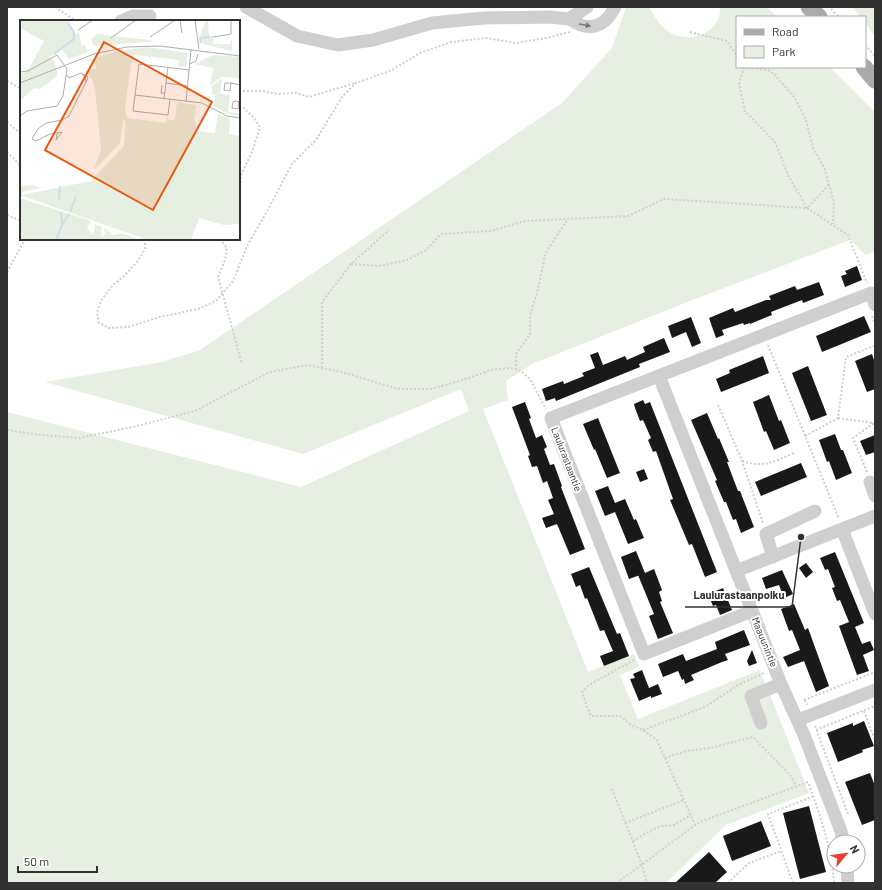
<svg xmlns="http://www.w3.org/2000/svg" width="882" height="890" font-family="Barlow,sans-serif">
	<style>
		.green { fill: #e6efe1 }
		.building { fill: #191919 }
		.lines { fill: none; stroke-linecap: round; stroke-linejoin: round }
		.path { stroke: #cfcfcf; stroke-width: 2; stroke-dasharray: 2 2; stroke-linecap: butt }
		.minor { stroke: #cfcfcf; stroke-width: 13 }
		.major { stroke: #aaa; stroke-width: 17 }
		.oneway { fill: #797979 }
		.labels { text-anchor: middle; stroke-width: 4; stroke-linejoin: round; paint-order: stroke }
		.street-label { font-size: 10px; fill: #323232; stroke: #fff }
		.inset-river { fill: none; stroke: #cdddee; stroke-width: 2 }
		.inset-road { fill: none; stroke: #adadad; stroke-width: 1 }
		.view { fill: #e8590c; fill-opacity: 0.15; stroke: #e8590c; stroke-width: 2 }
		.inset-edge { fill: none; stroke: #323232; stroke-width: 2 }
		.leader { fill: none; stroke: #323232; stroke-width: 1.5 }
		.callout-dot { fill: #323232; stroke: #fff; stroke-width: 1.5 }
		.callout-label { font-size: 11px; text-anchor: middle; font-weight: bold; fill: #323232; stroke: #fff; stroke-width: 4; stroke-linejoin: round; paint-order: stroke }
	</style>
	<rect width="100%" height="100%" fill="#fff"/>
	<!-- green -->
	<path class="green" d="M626,7H650C653,15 658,22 664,28C680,43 708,40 718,19C720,16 720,11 720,7H767L777,17H737V67H829L875,112V251L866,255L850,240L695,299L532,364L506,381L508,400L483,409L588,672L634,654L639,667L620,675L638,719L760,670L809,793L726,825L666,883H7V412L301,487L469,411L461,389L303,454L45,382L162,362L200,350L562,103L612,48Z
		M853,7H875V36L865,23V17H860Z"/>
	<!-- building -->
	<path class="building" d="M857,266L862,280L845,287L841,276L847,274L845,271Z
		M819,282L824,295L803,303L802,300L771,312L772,315L750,324V323L744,325L743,323L722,330L724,335L716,338L709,318L733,308L735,312L766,300H771L769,296L795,286L797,290Z
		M864,316L871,332L822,352L816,336Z
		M691,317L701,343L692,347L686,332L672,338L668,326Z
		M664,338L670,352L639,364L640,367L556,401L555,398L546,401L542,389L563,381L564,384L584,376L582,373L595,368L590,355L598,352L603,365L625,356L627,360L645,352L643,347Z
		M872,354L875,363V389L867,392L855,361Z
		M763,356L769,373L721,392L716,379L730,373L729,370Z
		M808,366L827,415L811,421L792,373Z
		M769,395L779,421L781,420L790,443L774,450L766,431L764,432L753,402Z
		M643,400L645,404L650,402L717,572L705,577L692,544L689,545L670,500L673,499L656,451L653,452L648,440L651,438L643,420L640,421L635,408L634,404Z
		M525,402L531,418L529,419L536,438L542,435L547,447L544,449L550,465L554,464L562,486L561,487L585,549L570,555L557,524L546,528L542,518L554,514L548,500L553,498L547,481L543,483L537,466L532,467L528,456L530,455L512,407Z
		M707,413L718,439L719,438L729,462H727L738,491H740L754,527L741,533L736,519L733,520L726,502H724L715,481L717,480L691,420Z
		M598,418L620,473L607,478L595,449L594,450L583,424Z
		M835,434L841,450H843L852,473L836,480L829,461L827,462L819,440Z
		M875,435V452L866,455L860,441Z
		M801,463L807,477L761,496L755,482Z
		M644,469L648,479L640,482L636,472Z
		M608,486L615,503L625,499L634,520L636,519L644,538L628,544L615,512L605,516L595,491Z
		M636,551L645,573L654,569L662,590L659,592L662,601L660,602L673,633L658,639L649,616L654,614L638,575H640L629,579L621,557Z
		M835,552L864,623L855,627L862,644L870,641L874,650L863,655L869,671L857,675L839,626L849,622L840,600L837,601L832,588L835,587L828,569L825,570L820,558Z
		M806,563L813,572L806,578L799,568Z
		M589,567L617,634L620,633L629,656L604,666L600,656L613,651L604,630L600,631L587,598L585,599L580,585L576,587L571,574Z
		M782,570L793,594L784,598L779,585L766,589L762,578Z
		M723,588L732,610L720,615L716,605L713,606L708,594Z
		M794,604L805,630L808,628L829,686L816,692L804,661L788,667L783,657L800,650L792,630L789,631L781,609Z
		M744,630L750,645L725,654L728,660L722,662L691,675L694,680L685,684L684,679L682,680L678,671L663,677L658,664L683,654L686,661L717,649L715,642Z
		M752,650L757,663L749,666L747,661Z
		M642,670L649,688L658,684L662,694L651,698V696L639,701L630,679L635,678L633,674Z
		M864,721L874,746L862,750L863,752L838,762L827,733L853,723V726Z
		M870,773L875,786V820L862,825L845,782Z
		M809,806L826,872L800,879L783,813Z
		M761,821L771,846L732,861L723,836Z
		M709,852L727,872L715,883H675Z"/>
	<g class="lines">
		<!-- path -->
		<path class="path" d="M55,7L76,21
			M831,9L839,17
			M690,32L727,41L737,56
			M865,45L875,56
			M744,67L768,70L775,75L795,98L806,120L813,148L824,167L829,184L834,202L833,224
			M744,67L739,84L745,111L775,142L788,175L807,208L817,198L829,184
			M7,81L21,89
			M239,91H261L278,94L296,93L309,97L355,83
			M239,109L244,108L254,118L260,127L252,152L241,175L239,196
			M7,122L21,134
			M7,152L18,163L21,168
			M7,215L21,221
			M145,239V249L138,261L123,277L114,284L102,299L97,312L99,323L109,328L128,327L160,317L198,309L216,301L233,281L248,244L265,215L292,164L316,140L342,97L356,83L392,70L420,53L451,42L487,38L515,43L547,38L570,32
			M220,239L227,248L225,260L218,277L242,364
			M351,264L379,266L407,260L426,250L441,234L491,231L525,221L628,216L664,199L807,208L848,235L867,283
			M7,272L25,239
			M872,316L875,324
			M768,345L839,519
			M322,368V302L351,264L389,230
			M516,370V354L530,334V315L537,293L546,252L568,219
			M718,405L741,458L763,523
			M838,418L874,423
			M7,430L41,435L79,438L133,427L195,411L270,372L307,365L342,372L398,389H431L463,380L491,370L511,368L521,371L530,379L546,409
			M805,436L838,418L846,357L874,346
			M742,461C766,468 772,462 794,453
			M867,472L853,438L874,423
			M634,660L589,685L582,692L587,707L591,716H620L631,725L643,730L657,740L665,758L686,751L710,748L753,737L790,775L796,785
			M804,700L875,672
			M805,700L807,705
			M864,711L875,740
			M815,726L848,814
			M643,730L705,707L738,685L764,673
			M816,730L875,706
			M665,758L695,825
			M875,766V770
			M809,784C821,819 831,846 834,883
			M612,789L642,865L647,883
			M625,823L684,800
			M633,841C644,835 659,823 672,826L691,815
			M617,883L695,825L705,820L808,782
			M728,883L749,863L781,851
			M793,883L768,814L814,796"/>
		<!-- minor -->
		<path class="minor" d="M246,7L297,36L338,45L373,40L432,23L484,18L550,17L569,19
			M587,7L569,19C574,21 579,25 584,26C599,29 609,19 615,7
			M121,21L133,16H150
			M659,376L781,684L804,735L841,831L843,842
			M870,482L875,496
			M842,529L875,614
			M773,557L766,534L815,511
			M736,571L875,516
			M752,611L644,654L551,418L871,293L875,305
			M798,720L875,690
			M761,723L751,696L781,684
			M847,866L848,883"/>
		<!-- major -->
		<path class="major" d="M809,7L819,17
			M864,67L875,80"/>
	</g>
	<!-- one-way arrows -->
	<defs><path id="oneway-solid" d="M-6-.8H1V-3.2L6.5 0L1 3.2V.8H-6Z"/></defs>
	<use class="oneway" href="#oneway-solid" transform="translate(585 25) rotate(10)"/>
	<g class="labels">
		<!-- street labels -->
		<g class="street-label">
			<text transform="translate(567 459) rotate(69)" y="4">Laulurastaantie</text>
			<text transform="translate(765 642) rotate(68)" y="4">Maauunintie</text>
		</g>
	</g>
	<!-- overview -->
	<g transform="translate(20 20)">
		<rect width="220" height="220" fill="#fff"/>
		<path d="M0,0H51L47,3L55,14L59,12L62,26L65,24L68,32L49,39L41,28L40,32L29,37L34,41L38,55L20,69L14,68L0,81V55L9,49L24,21L0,8ZM186,0H188L189,16H193V24H210L212,19V31L183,24L180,16ZM77,14L137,21L74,26L71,19ZM128,27L167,33V46L158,47L159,40L115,35L114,41L111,43L105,90L107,98L146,103L147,97L149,100H155L157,82L176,85L174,97L178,111L195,113L198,94L210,99L209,114L220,116V204L204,205L179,198L171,220H128L0,175V166L12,165L21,168L2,172V175L71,161L104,126L106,101L103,100L100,123L74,150L81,129L75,68L72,59L65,51L76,49V44L68,40L98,31ZM193,35L220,37V58L201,57L190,66L193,48L175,44ZM202,58L200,74L210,75L208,92L220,93V96L209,94L194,86L195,75H192V68H190ZM3,179L69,200L71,202L67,207L71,214L74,212L75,204L82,207L81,217L85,214L84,208L93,215L103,213L119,220H0V180Z" fill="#e6efe1"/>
		<path class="inset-river" d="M181,23L180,18L189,17M34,34L54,19V12L48,3M39,180L40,166M50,192L56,177M42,205L49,194M36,220L42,205L41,192"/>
		<path class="inset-road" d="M160,0L162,13M175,0L179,29M58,10L73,0M130,17L155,0M193,17L211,14V0M91,18L116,0M170,44L176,41L178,34M0,52L8,51L37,35L47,49L43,76L37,86L7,91L0,96M61,53L68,57L66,62L65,57ZM47,55L49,58L61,53M0,63L74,34L107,27L140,26L220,36M146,63L168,66M211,63L210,71L204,70L205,63H211L220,65M142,65L141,73H145M115,75L182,83L207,96L220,98M144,79L148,47M150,79L148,95L113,91L119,44L170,50M166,81L171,30M219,81L218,89L212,88L213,82L216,81L220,82M37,113L36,120L42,112L37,113H35L30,114L16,121L12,119L18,109L26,103L42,100L49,96L66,62"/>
		<path class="view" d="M84,22L192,82L133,190L25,130Z"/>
		<rect width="220" height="220" class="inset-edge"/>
	</g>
	<!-- callouts -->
	<path class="leader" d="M801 537L792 607H685"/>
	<circle class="callout-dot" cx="801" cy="537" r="4"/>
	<g class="callout-label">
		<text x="739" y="599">Laulurastaanpolku</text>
	</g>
	<!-- border -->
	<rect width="882" height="890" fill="none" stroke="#323232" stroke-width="16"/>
	<!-- legend -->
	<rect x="736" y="16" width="130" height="52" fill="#ffffff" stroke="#adadad"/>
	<rect x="744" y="29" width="20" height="6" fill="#aaaaaa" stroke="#adadad"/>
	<text x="772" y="36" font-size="12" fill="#323232">Road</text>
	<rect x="744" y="46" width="20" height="12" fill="#e6efe1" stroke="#adadad"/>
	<text x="772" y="56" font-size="12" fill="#323232">Park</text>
	<!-- north arrow -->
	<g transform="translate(846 854) rotate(61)"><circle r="19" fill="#ffffff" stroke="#adadad"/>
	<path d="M0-3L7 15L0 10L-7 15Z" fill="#ea3f33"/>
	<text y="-6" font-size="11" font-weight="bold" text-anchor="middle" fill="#323232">N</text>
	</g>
	<!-- scale -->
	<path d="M18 866v6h79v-6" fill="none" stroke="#323232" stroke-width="2"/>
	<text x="24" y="866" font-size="12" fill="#323232" stroke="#ffffff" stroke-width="3" paint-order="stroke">50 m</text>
</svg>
